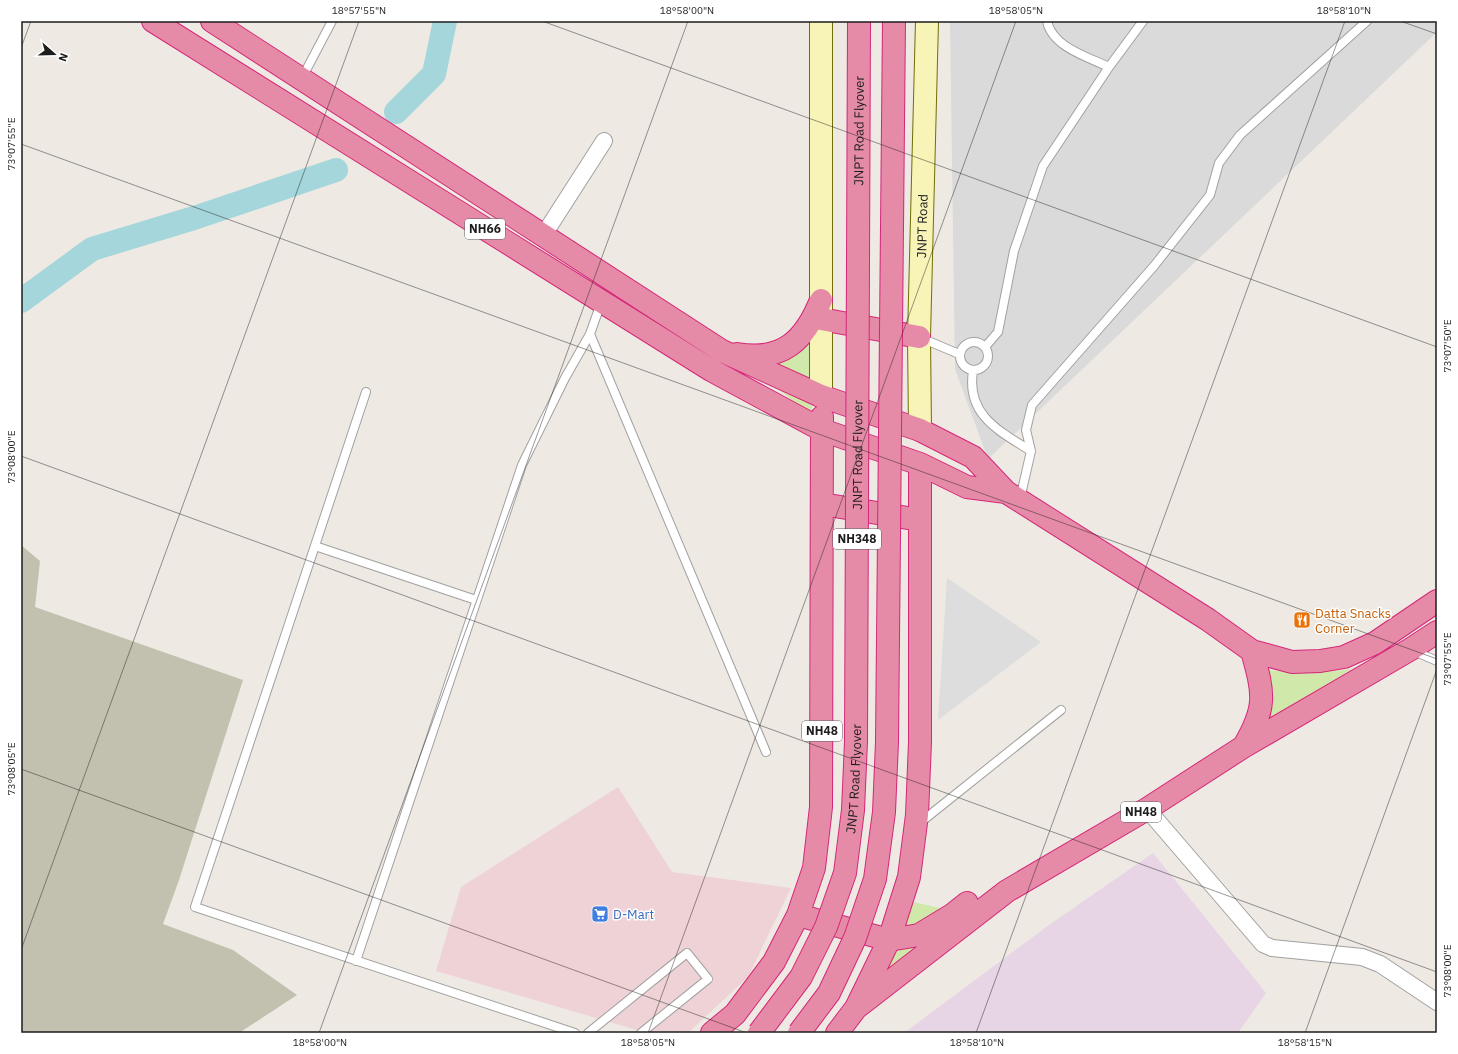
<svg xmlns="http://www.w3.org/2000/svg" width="1458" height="1054" font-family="'IBM Plex Sans',sans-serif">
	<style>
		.residential { fill: #dbdada }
		.commercial { fill: #efd2d5 }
		.industrial { fill: #e7d5e6 }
		.construction { fill: #c2c0af }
		.grass { fill: #d0e8a9 }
		.parking { fill: #ddd }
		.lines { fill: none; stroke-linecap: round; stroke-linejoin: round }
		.river { stroke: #a4d6db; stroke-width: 24 }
		.lane-casing { stroke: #a1a1a1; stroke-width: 10 }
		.street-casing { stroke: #a1a1a1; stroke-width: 18 }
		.secondary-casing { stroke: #716f07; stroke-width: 24 }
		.highway-casing { stroke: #d52779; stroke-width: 24 }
		.lane { stroke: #fff; stroke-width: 8 }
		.street { stroke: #fff; stroke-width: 16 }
		.secondary { stroke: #f8f3b7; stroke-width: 22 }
		.highway { stroke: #e58ba7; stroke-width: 22 }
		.highway-bridge-casing { stroke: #d52779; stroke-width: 24; stroke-linecap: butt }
		.highway-bridge { stroke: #e58ba7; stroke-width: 22 }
		.ticks { fill: none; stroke: #1d1d1d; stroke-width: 1; stroke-opacity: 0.45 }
		.labels { text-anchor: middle; stroke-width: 3; stroke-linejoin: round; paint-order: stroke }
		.shield { fill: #fff; stroke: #616161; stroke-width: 1 }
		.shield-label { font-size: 12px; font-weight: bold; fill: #1d1d1d }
		.street-label { font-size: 13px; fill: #1d1d1d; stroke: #fff }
		.food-label { font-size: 13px; fill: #c56008; stroke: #fff; text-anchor: start }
		.shop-label { font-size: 13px; fill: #366cbe; stroke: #fff; text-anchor: start }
		.neatline { fill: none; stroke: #1d1d1d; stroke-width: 1.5 }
		.ticks-label { font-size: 10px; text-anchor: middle; fill: #1d1d1d }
	</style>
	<rect width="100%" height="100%" fill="#eee9e3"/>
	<!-- residential -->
	<path class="residential" d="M950,21H1437V32L988,459L955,369Z"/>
	<!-- commercial -->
	<path class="commercial" d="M618,787L672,872L791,888L748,977L688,1033H647L436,971L461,887Z"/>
	<!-- industrial -->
	<path class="industrial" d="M1153,853L1266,993L1238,1033H904L1049,925Z"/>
	<!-- construction -->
	<path class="construction" d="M21,545L40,561L35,607L243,680L179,880L163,924L233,950L297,995L239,1033H21Z"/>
	<!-- grass -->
	<path class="grass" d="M813,339L812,417L748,364C780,362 788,362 813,339Z
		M1352,669L1268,720C1273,703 1272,687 1268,670C1298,673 1322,673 1352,669Z
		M913,902L944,909L973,910L884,975L896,951Z"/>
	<!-- parking -->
	<path class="parking" d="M947,578L1041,642L938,720Z"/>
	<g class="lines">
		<!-- river -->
		<path class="river" d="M396,112L434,74L445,21
			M21,301L92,249L194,218L336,170"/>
		<!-- lane casing -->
		<g class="lane-casing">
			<path id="lane" d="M1047,21C1052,47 1088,57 1109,67L1143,21
				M302,78L332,21
				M590,334L766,752
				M921,338L959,354
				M960 356a14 14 0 1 1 28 0a14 14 0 1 1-28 0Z
				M985,347L998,332L1014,251L1043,166L1109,67
				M973,371C966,415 999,431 1031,451
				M366,392L195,907L575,1033
				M1020,499L1031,451L1026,430L1032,405L1154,266L1210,195L1219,163L1240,135L1367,21
				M315,546L476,600
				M1414,651L1437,661
				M921,822L1061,710
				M356,961L522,465L565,378L590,334L601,303
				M588,1033L687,953L708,979L641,1033"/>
		</g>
		<!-- street casing -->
		<g class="street-casing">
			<path id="street" d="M543,236L604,141
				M1147,809L1263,944L1272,948L1362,957L1380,964L1437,1002"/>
		</g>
		<!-- secondary casing -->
		<g class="secondary-casing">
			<g id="secondary">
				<path d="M821,21V396"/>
				<path id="s1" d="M920,430L919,337L927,21"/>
			</g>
		</g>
		<!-- highway casing -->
		<g class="highway-casing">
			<path id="highway" d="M153,21L711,370L822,430L920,464L967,487L1006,492
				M212,21L722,351L821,396L920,430L973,457L1006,492L1207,619L1252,651L1292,662L1320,661L1344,657L1375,643L1437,601
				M821,319L919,337
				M737,354C783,362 805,340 821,300
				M822,504L920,520
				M1244,746C1267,707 1264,694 1252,651
				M798,915L889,940L919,935L952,915L967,903
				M856,1008L1007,891L1147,809L1243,747L1411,649L1437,632
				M712,1033L735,1014L774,962L798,915L814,868L821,807L822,417
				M837,1033L856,1008L889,940L909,877L917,815L920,742V464"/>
		</g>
		<!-- lane -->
		<use href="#lane" class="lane"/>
		<!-- street -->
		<use href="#street" class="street"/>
		<!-- secondary -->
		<use href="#secondary" class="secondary"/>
		<!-- highway -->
		<use href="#highway" class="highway"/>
		<!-- highway-bridge casing -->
		<g class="highway-bridge-casing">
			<g id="highway-bridge">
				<path id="s2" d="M759,1033L801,977L826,927L845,873L853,810L856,742L859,21"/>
				<path d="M799,1033L829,993L855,938L875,879L884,812L887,742L894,21"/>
			</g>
		</g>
		<!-- highway-bridge -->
		<use href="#highway-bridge" class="highway-bridge"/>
	</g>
	<!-- ticks -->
	<path class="ticks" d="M542,21L1437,347M1400,21L1437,34M21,48L31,21M21,144L1437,659M21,456L1437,972M21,769L747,1033M21,950L359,21M319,1033L688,21M648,1033L1016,21M976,1033L1345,21M1305,1033L1437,669"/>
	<!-- icons -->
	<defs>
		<g id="restaurant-square" transform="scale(0.9)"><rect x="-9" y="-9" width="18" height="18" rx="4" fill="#e8710a" stroke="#fff"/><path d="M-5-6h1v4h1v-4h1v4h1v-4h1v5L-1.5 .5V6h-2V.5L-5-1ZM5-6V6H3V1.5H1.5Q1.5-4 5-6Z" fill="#fff"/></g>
		<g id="supermarket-square" transform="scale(0.9)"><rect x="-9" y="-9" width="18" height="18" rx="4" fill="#3f7fe0" stroke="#fff"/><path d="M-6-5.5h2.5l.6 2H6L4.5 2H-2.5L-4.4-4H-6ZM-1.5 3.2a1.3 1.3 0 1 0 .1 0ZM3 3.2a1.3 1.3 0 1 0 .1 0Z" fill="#fff"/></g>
	</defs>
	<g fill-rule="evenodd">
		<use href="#restaurant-square" x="1302" y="620"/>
		<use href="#supermarket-square" x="600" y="914"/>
	</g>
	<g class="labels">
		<!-- shield labels -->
		<g class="shield">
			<rect x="465" y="219" width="40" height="20" rx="3"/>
			<rect x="833" y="529" width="48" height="20" rx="3"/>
			<rect x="802" y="721" width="40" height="20" rx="3"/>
			<rect x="1121" y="802" width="40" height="20" rx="3"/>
		</g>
		<g class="shield-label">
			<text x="485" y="233">NH66</text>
			<text x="857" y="543">NH348</text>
			<text x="822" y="735">NH48</text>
			<text x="1141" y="816">NH48</text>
		</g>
		<!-- street labels -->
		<g class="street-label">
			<text dy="5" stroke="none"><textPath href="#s2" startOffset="926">JNPT Road Flyover</textPath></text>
			<text dy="5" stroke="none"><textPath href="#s1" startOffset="204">JNPT Road</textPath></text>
			<text dy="5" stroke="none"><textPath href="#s2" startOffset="602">JNPT Road Flyover</textPath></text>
			<text dy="5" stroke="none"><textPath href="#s2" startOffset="278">JNPT Road Flyover</textPath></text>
		</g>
		<!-- food labels -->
		<g class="food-label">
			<text x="1315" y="618">Datta Snacks<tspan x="1315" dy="15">Corner</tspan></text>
		</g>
		<!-- shop labels -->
		<g class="shop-label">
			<text x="613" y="919">D-Mart</text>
		</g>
	</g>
	<!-- border -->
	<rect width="1458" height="1054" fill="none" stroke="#ffffff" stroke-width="44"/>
	<!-- north arrow -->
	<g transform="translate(54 54) rotate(110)" stroke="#ffffff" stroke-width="3" paint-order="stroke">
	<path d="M0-3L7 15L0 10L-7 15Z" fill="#1d1d1d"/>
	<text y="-6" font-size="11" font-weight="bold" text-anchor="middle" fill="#1d1d1d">N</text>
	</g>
	<rect x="22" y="22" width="1414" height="1010" class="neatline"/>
	<g class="ticks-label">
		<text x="359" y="14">18°57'55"N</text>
		<text x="687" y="14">18°58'00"N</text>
		<text x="1016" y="14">18°58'05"N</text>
		<text x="1344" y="14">18°58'10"N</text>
		<text transform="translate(11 144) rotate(-90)" y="4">73°07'55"E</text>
		<text transform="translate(1447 346) rotate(-90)" y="4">73°07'50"E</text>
		<text transform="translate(11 457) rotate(-90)" y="4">73°08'00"E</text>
		<text transform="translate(1447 659) rotate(-90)" y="4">73°07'55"E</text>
		<text transform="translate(11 769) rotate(-90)" y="4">73°08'05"E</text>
		<text transform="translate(1447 971) rotate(-90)" y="4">73°08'00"E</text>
		<text x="320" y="1046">18°58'00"N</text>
		<text x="648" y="1046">18°58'05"N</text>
		<text x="977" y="1046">18°58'10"N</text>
		<text x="1305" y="1046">18°58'15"N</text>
	</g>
</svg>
